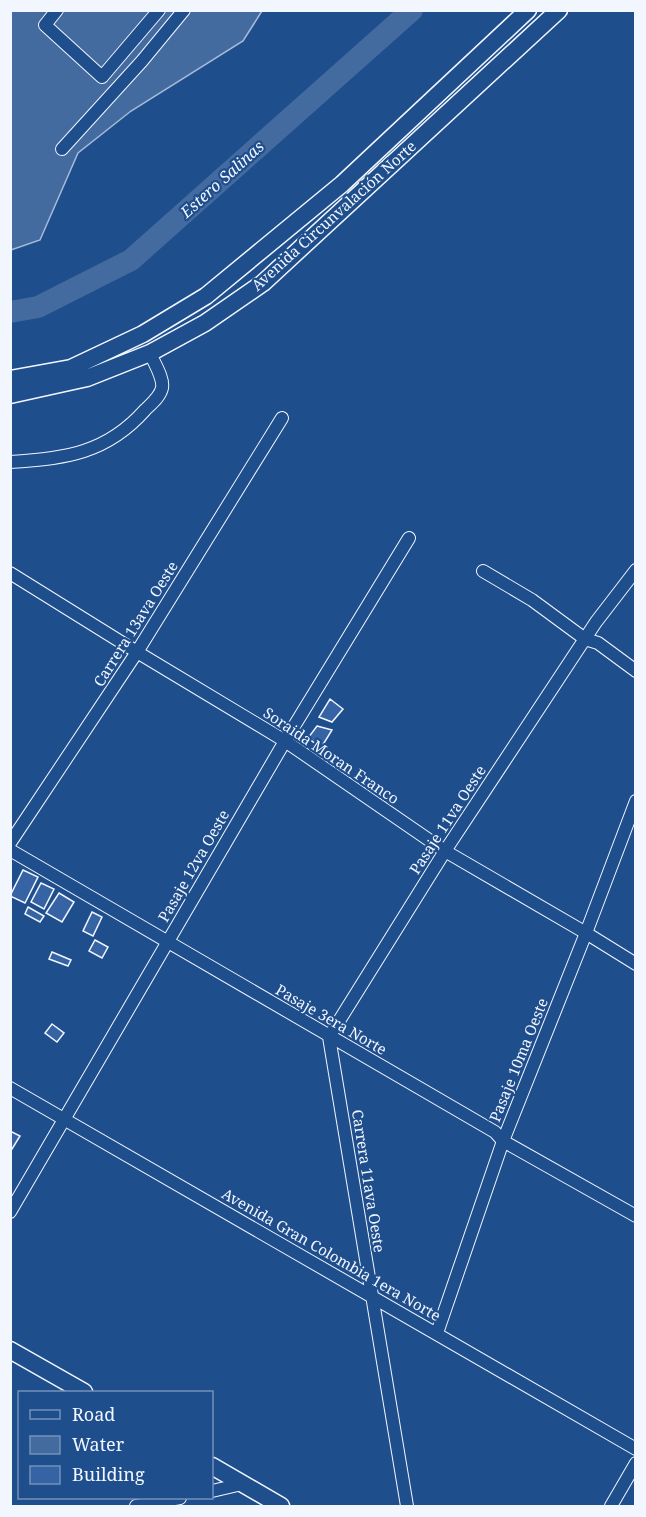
<svg xmlns="http://www.w3.org/2000/svg" width="646" height="1517" font-family="'Noto Serif',serif">
	<style>
		.water { fill: #446ba0; stroke: #a8bbd7; stroke-width: 1.5 }
		.lines { fill: none; stroke-linecap: round; stroke-linejoin: round }
		.river { stroke: #446ba0; stroke-width: 22 }
		.building { fill: #3563a3; stroke: #f2f6ff; stroke-width: 1.5 }
		.street-casing { stroke: #f2f6ff; stroke-width: 14 }
		.secondary-casing { stroke: #f2f6ff; stroke-width: 19 }
		.street { stroke: #1f4e8c; stroke-width: 12 }
		.secondary { stroke: #1f4e8c; stroke-width: 16 }
		.labels { text-anchor: middle; stroke-width: 4.5; stroke-linejoin: round; paint-order: stroke }
		.street-label { font-size: 15px; fill: #f2f6ff; stroke: #1f4e8c }
		.water-label { font-size: 16px; font-style: italic; fill: #f2f6ff; stroke: #1f4e8c }
	</style>
	<rect width="100%" height="100%" fill="#1f4e8c"/>
	<!-- water -->
	<path class="water" d="M10,11H262L243,41L131,111L78,153L40,240L11,250Z"/>
	<g class="lines">
		<!-- river -->
		<path class="river" d="M10,312L38,307L131,260L412,10"/>
	</g>
	<!-- building -->
	<path class="building" d="M330,699L343,709L332,722L319,717Z
		M317,726L332,730L321,748L308,738Z
		M23,870L38,877L25,903L10,896Z
		M41,883L54,889L44,909L31,902Z
		M59,893L74,902L62,922L46,913Z
		M28,907L44,916L40,922L25,914Z
		M92,912L102,917L93,936L83,931Z
		M95,940L108,947L102,958L89,951Z
		M52,952L71,960L68,966L49,959Z
		M52,1024L64,1033L57,1042L45,1033Z
		M10,1131L20,1136L12,1149L10,1148Z"/>
	<g class="lines">
		<!-- street casing -->
		<g class="street-casing">
			<path id="street" d="M57,10L45,25L102,77L159,10
				M62,149L142,61L184,10
				M10,462C65,459 107,453 145,410C151,404 160,397 162,388C164,378 154,363 150,353
				M483,571L532,600L585,639L598,643L636,671
				M10,573L137,652L285,741L445,851L586,933L636,964
				M10,843L137,652L282,418
				M10,850L495,1132L503,1141L636,1216
				M10,1088L636,1449
				M10,1212L285,741L409,538
				M437,1333L503,1141L586,933L636,801
				M212,1491L242,1484
				M136,1506L180,1498
				M407,1506L329,1037L445,851L596,622L636,570
				M611,1506L636,1463"/>
		</g>
		<!-- secondary casing -->
		<g class="secondary-casing">
			<path id="secondary" d="M10,379L71,368L143,334L206,296L342,184L528,10
				M10,395L87,378L150,353L205,323L263,283L559,10
				M10,1350L84,1392
				M212,1466L281,1506"/>
		</g>
		<!-- street -->
		<use href="#street" class="street"/>
		<!-- secondary -->
		<use href="#secondary" class="secondary"/>
	</g>
	<g class="labels">
		<!-- street labels -->
		<g class="street-label">
			<text transform="translate(334 216) rotate(-42)" y="5">Avenida Circunvalación Norte</text>
			<text transform="translate(136 624) rotate(-58)" y="5">Carrera 13ava Oeste</text>
			<text transform="translate(331 756) rotate(34)" y="5">Soraida Moran Franco</text>
			<text transform="translate(448 820) rotate(-57)" y="5">Pasaje 11va Oeste</text>
			<text transform="translate(194 866) rotate(-60)" y="5">Pasaje 12va Oeste</text>
			<text transform="translate(331 1020) rotate(30)" y="5">Pasaje 3era Norte</text>
			<text transform="translate(519 1060) rotate(-68)" y="5">Pasaje 10ma Oeste</text>
			<text transform="translate(368 1181) rotate(81)" y="5">Carrera 11ava Oeste</text>
			<text transform="translate(331 1255) rotate(30)" y="5">Avenida Gran Colombia 1era Norte</text>
		</g>
		<!-- water labels -->
		<g class="water-label">
			<text transform="translate(222 179) rotate(-42)" y="6">Estero Salinas</text>
		</g>
	</g>
	<!-- border -->
	<rect width="646" height="1517" fill="none" stroke="#f2f6ff" stroke-width="24"/>
	<!-- legend -->
	<rect x="18" y="1391" width="195" height="108" fill="#1f4e8c" stroke="#7391ba" stroke-width="1.5"/>
	<rect x="30" y="1410" width="30" height="9" fill="#1f4e8c" stroke="#7391ba" stroke-width="1.5"/>
	<text x="72" y="1421" font-size="18" fill="#f2f6ff">Road</text>
	<rect x="30" y="1436" width="30" height="18" fill="#446ba0" stroke="#7391ba" stroke-width="1.5"/>
	<text x="72" y="1451" font-size="18" fill="#f2f6ff">Water</text>
	<rect x="30" y="1466" width="30" height="18" fill="#3563a3" stroke="#7391ba" stroke-width="1.5"/>
	<text x="72" y="1481" font-size="18" fill="#f2f6ff">Building</text>
</svg>
